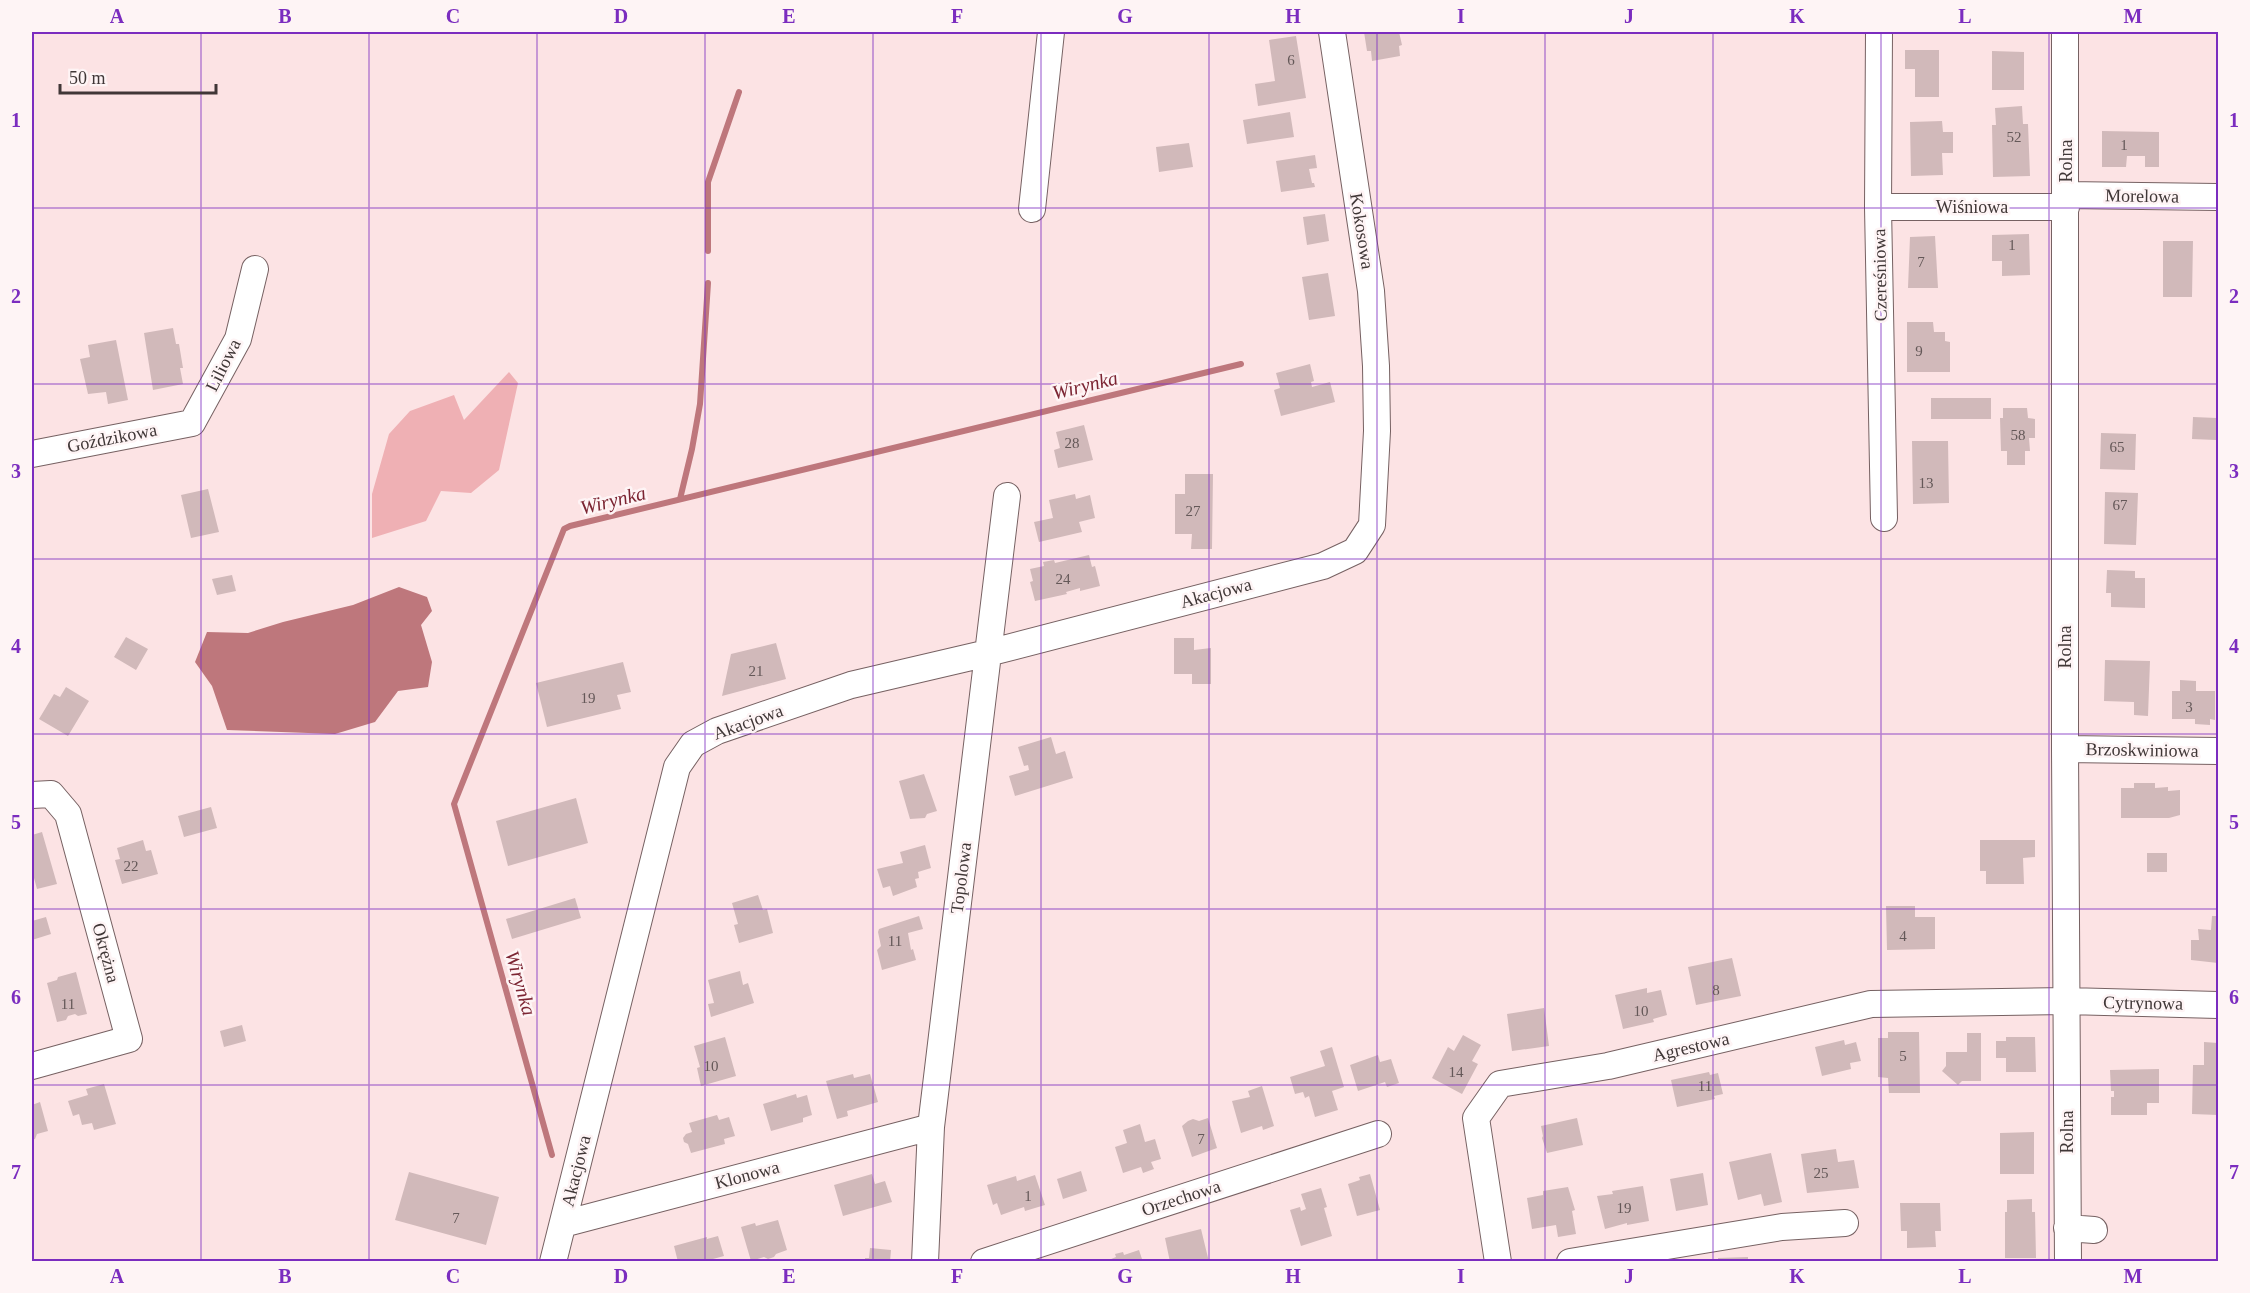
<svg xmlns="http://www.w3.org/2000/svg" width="2250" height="1293" font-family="'Times New Roman',serif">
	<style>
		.green { fill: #efb0b4 }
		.water { fill: #be777c }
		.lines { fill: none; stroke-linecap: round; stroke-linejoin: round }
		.stream { stroke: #be777c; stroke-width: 6 }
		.building { fill: #d1b9ba }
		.minor-casing { stroke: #766162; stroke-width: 28 }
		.minor { stroke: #fff; stroke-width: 26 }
		.grid { fill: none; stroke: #7b2cbf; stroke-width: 1.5; stroke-opacity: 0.55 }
		.labels { text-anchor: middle; stroke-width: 5; stroke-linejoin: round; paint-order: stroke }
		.number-label { font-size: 15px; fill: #645858 }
		.street-label { font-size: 18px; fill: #403737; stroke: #fef4f5 }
		.water-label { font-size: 20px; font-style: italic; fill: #7c2533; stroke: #fef4f5 }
		.neatline { fill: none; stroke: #7b2cbf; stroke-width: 2 }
		.grid-label { font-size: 20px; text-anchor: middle; font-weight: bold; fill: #7b2cbf }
	</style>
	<rect width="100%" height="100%" fill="#fce3e4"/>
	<!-- green -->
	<path class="green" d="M509,372L518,383L499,470L471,493L441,491L426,521L372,538V494L389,434L410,411L454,395L464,420Z"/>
	<!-- water -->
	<path class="water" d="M399,587L427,597L432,611L421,625L432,662L428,687L398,691L375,722L335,734L227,730L212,686L195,662L207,632L248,633L283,622L353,605Z"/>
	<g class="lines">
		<!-- stream -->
		<path class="stream" d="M708,251V182L739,92
			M680,499L692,449L700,404L708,283
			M552,1155L454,804L564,529L570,526L1241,364"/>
	</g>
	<!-- building -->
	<path class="building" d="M1364,32H1399L1402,45L1399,46L1400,56L1372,61L1371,51H1367Z
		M1296,36L1306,98L1258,106L1255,84L1275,81L1269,40Z
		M1905,50H1939V97H1915V69H1905Z
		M1992,51L2024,52V90H1992Z
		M2022,106L2023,124H2028L2030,176L1993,177L1992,125H1996L1995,108Z
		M1290,112L1294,137L1247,144L1243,120Z
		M1942,121L1943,132H1953V153H1942L1943,175L1911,176L1910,122Z
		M2102,131L2159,132V167H2145V156H2127L2126,167H2102Z
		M1189,143L1193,167L1159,172L1156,147Z
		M1315,155L1317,168L1309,169L1312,183H1314L1315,187L1281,192L1276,161Z
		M1325,214L1329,241L1307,245L1303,217Z
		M2029,234L2030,275L2002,276V261H1992V235Z
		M1935,236L1938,288H1908L1910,237Z
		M2163,241H2193L2192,297H2163Z
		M1328,273L1335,316L1309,320L1302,277Z
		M1907,322H1933L1934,332H1945V341L1950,342V372H1907Z
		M173,328L176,344H179L183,368H180L183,384L153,390L144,333Z
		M116,340L128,400L108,404L106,392L88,394L80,359L90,357L88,345Z
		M1310,364L1314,381L1311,382L1312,387L1330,382L1335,402L1281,416L1274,390L1280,388L1276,373Z
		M1931,398H1991V419H1931Z
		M2003,408H2027L2028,418L2035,419V438H2029L2030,451H2025V465H2007V451H2001L2000,418H2003Z
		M2193,417L2217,418L2216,440L2192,439Z
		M1084,425L1093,460L1058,468L1054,450L1060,448L1056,432Z
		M2101,433L2136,434L2135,470L2100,469Z
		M1912,441H1948L1949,503L1913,504Z
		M1185,474H1213L1212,549H1191L1192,534H1175V494H1185Z
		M208,489L219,532L191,538L181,495Z
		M2105,492L2138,493L2136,545L2104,544Z
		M1075,494L1076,499L1090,495L1095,518L1079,522L1082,532L1039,542L1034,522L1053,518L1049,500Z
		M1089,555L1092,567L1095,566L1100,586L1080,591V588L1066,592L1067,594L1035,601L1030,582L1033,581L1030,569L1044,566L1043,562L1054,560L1055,563Z
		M2107,570L2135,571V578H2145V608L2111,607V593H2106Z
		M232,575L236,591L217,595L212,579Z
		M126,637L148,649L136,670L114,657Z
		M1174,638H1194V650L1211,648V684H1192V674H1174Z
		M776,643L786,679L722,696L731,654Z
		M2105,660L2150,661L2148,716L2134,715V702L2104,701Z
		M623,662L631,692L617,695L621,709L547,727L536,683Z
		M2180,680L2196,681V691H2215V720L2210,719V725L2195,724V719H2172V691H2180Z
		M66,687L89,701L68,736L39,719L54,694L60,697Z
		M1051,737L1056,754L1065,751L1073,778L1015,796L1009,776L1029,770L1028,765L1024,766L1018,747Z
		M924,774L937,811L927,814L925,818L910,819L899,781Z
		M2134,783H2155V788L2168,787V791L2180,790V815L2169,818H2121V788H2134Z
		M576,798L588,843L508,866L496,821Z
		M211,807L217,828L184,837L178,816Z
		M42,832L57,884L37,889L34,878L32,879V835Z
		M143,840L146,851L151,850L158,874L122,884L115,860L120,859L117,848Z
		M1980,840H2035V857L2023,858L2024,884H1986V871H1980Z
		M925,845L931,868L918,872L919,878L915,879L917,887L893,896L890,886L883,888L877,869L903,863L900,852Z
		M2147,853H2167V872H2147Z
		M758,895L763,910L767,909L773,933L739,943L734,925L738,924L732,903Z
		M575,898L581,918L512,939L506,919Z
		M1886,906H1915V917H1935V949L1887,950Z
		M919,916L923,929L908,933L911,950L913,949L916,960L882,970L877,950L881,946L878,932L879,929Z
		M2212,916H2218V963L2191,960V940H2199L2198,929L2211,930Z
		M46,917L51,934L32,940V921Z
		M1732,958L1741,996L1696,1005L1688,967Z
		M740,971L743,985L748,983L754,1003L711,1017L708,1004L714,1003L708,980Z
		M76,972L87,1014L78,1016L75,1014L68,1016L66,1020L57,1022L47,983L57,980L58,977Z
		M1647,988V993L1661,990L1667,1015L1653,1019L1654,1022L1623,1029L1615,995Z
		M1544,1008L1549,1046L1512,1051L1507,1014Z
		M242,1025L246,1041L224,1047L220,1031Z
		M1888,1032H1919L1920,1093H1889L1888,1078L1878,1077V1038H1888Z
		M1967,1033H1981V1081H1962L1958,1085L1942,1071L1946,1066V1052H1967Z
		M1463,1035L1481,1045L1472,1061L1478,1064L1462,1094L1432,1078L1448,1047L1454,1051Z
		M725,1037L736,1076L701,1086L697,1068L700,1067L694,1046Z
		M2006,1037H2035L2036,1072H2006V1058H1996V1041H2006Z
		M1844,1040L1845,1045L1856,1042L1861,1061L1850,1063L1851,1069L1822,1076L1815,1047Z
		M2204,1042L2218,1043V1115L2192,1114L2193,1065H2204Z
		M1332,1047L1344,1087L1332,1091L1338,1110L1315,1117L1309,1096L1305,1098L1303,1092L1295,1094L1290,1077L1325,1066L1320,1051Z
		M1378,1055L1380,1062L1391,1059L1399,1083L1387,1087L1385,1082L1358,1091L1350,1065Z
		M2159,1069V1103H2147V1115H2111V1097H2114V1091H2111L2110,1070Z
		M1709,1072L1710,1075L1718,1073L1723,1094L1714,1096L1715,1099L1677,1107L1671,1080Z
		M853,1074L854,1078L870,1074L878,1102L847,1111L848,1116L837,1119L826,1081Z
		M104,1084L116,1124L94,1130L92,1123L82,1125L79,1114L73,1116L68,1101L88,1095L86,1089Z
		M1262,1086L1274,1126L1263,1130L1262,1126L1241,1133L1232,1101L1250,1097L1248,1091Z
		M796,1094L797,1098L807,1095L812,1115L803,1118V1122L771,1131L763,1104Z
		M40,1102L48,1131L37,1134L35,1139L32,1140V1105Z
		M717,1115L719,1120L729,1117L735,1136L724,1139L725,1144L691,1153L688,1144L684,1142L683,1138L686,1134L692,1132L689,1123Z
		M1208,1118L1217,1148L1192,1157L1182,1126L1188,1121L1193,1119L1199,1121Z
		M1577,1118L1583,1145L1547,1153L1542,1138L1543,1136L1541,1126Z
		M1140,1124L1145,1142L1155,1139L1161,1159L1151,1162L1154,1169L1143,1173L1141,1167L1123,1173L1115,1147L1127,1143L1123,1130Z
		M2034,1132V1174H2000V1133Z
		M1836,1149L1838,1162L1854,1160L1859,1188L1807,1193L1801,1154Z
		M1771,1153L1782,1202L1764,1206L1761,1194L1738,1200L1729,1162Z
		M1081,1171L1087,1191L1063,1199L1057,1179Z
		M409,1172L499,1197L486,1245L395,1220Z
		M1703,1173L1708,1205L1676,1211L1670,1179Z
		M872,1174L875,1184L885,1181L892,1202L843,1216L834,1185Z
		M1370,1174L1380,1210L1357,1216L1348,1184L1360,1180L1359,1177Z
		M1035,1175L1045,1205L1025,1211L1024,1207L1001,1215L997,1203L993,1205L987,1185L1016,1176L1017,1181Z
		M1643,1186L1649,1221L1627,1225V1223L1605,1229L1597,1196L1613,1194L1612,1191Z
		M1568,1187L1575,1210L1572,1211L1576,1234L1558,1237L1556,1225L1532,1229L1527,1198L1543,1195V1191Z
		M1321,1188L1327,1207L1324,1208L1332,1236L1301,1246L1290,1210L1300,1207L1301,1211L1306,1209L1301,1194Z
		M2032,1199V1212H2035L2036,1258H2005V1212H2007V1200Z
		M1900,1203H1940L1941,1231H1935L1936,1247L1907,1248V1231H1901Z
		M778,1220L787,1250L776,1254L774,1257L768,1259L764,1257L751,1261L741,1227L755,1223L756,1226Z
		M1201,1229L1209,1262H1170L1165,1238Z
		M718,1236L724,1256L713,1259L714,1262H678L674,1246L707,1237V1239Z
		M870,1248L891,1250L890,1262H865V1258H869Z
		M1139,1250L1143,1262H1104L1116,1257L1115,1254L1123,1252L1124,1255Z
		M1748,1257V1262H1718V1258Z"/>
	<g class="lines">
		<!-- minor casing -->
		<g class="minor-casing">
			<path id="minor" d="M1879,32L1878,207L1884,518
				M2065,32V749L2068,1262
				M2066,195L2218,197
				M1878,207H2066
				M1032,209L1051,32
				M32,454L192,423L238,339L255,269
				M2065,749L2218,751
				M32,795L51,794L68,814L129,1039L32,1066
				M563,1224L931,1127
				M2067,1228L2094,1230
				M553,1262L677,767L693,744L717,731L851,685L988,653L1323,566L1355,551L1372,525L1377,431L1376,366L1371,291L1332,32
				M925,1262L931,1127L1007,496
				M984,1262L1378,1134
				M1498,1262L1476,1118L1500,1084L1608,1066L1871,1004L2067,1001L2218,1005
				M1570,1262L1782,1227L1845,1223"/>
		</g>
		<!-- minor -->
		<use href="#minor" class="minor"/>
	</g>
	<!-- grid -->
	<path class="grid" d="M201,32V1262M369,32V1262M537,32V1262M705,32V1262M873,32V1262M1041,32V1262M1209,32V1262M1377,32V1262M1545,32V1262M1713,32V1262M1881,32V1262M2049,32V1262M32,208H2218M32,384H2218M32,559H2218M32,734H2218M32,909H2218M32,1085H2218"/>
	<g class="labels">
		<!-- number labels -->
		<g class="number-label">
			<text x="1291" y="65">6</text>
			<text x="2014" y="142">52</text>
			<text x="2124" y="150">1</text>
			<text x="2012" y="250">1</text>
			<text x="1921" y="267">7</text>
			<text x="1919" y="356">9</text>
			<text x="2018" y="440">58</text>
			<text x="1072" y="448">28</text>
			<text x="2117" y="452">65</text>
			<text x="1926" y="488">13</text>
			<text x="2120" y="510">67</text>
			<text x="1193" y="516">27</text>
			<text x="1063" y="584">24</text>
			<text x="756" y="676">21</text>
			<text x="588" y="703">19</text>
			<text x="2189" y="712">3</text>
			<text x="131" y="871">22</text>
			<text x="1903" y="941">4</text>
			<text x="895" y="946">11</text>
			<text x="1716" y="995">8</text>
			<text x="68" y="1009">11</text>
			<text x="1641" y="1016">10</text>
			<text x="1903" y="1061">5</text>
			<text x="711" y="1071">10</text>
			<text x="1456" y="1077">14</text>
			<text x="1705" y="1091">11</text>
			<text x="1201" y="1144">7</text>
			<text x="1821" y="1178">25</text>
			<text x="1028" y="1201">1</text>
			<text x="1624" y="1213">19</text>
			<text x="456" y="1223">7</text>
		</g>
		<!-- street labels -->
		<g class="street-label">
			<text transform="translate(2066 161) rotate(-90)" y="6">Rolna</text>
			<text transform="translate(2142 196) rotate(1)" y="6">Morelowa</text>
			<text x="1972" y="213">Wiśniowa</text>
			<text transform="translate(1362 231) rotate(81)" y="6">Kokosowa</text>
			<text transform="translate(1880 275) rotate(-91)" y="6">Czereśniowa</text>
			<text transform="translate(223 365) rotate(-63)" y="6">Liliowa</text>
			<text transform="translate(112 438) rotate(-11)" y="6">Goździkowa</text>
			<text transform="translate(1216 593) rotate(-15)" y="6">Akacjowa</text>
			<text transform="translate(2065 647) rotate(-90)" y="6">Rolna</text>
			<text transform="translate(748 722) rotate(-20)" y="6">Akacjowa</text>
			<text transform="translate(2142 750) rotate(1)" y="6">Brzoskwiniowa</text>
			<text transform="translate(961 878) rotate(-83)" y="6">Topolowa</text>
			<text transform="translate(106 953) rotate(75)" y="6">Okrężna</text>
			<text transform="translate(2143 1003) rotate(1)" y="6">Cytrynowa</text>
			<text transform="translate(1691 1047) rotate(-13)" y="6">Agrestowa</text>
			<text transform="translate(2067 1132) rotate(-90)" y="6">Rolna</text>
			<text transform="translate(576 1171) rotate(-76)" y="6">Akacjowa</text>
			<text transform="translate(747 1175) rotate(-15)" y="6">Klonowa</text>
			<text transform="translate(1181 1198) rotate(-18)" y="6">Orzechowa</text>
		</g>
		<!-- water labels -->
		<g class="water-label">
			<text transform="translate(1085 385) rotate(-14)" y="7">Wirynka</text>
			<text transform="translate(613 500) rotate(-14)" y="7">Wirynka</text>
			<text transform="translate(521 983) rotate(74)" y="7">Wirynka</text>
		</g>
	</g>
	<!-- border -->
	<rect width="2250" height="1293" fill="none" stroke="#fef4f5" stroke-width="66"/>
	<!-- scale -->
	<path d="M60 84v9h156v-9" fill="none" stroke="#403737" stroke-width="3"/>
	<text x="69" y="84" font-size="18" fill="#403737" stroke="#fef4f5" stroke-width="4.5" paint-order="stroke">50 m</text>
	<rect x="33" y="33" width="2184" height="1227" class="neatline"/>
	<g class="grid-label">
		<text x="117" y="23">A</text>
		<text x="285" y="23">B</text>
		<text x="453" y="23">C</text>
		<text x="621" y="23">D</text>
		<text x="789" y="23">E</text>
		<text x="957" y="23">F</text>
		<text x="1125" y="23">G</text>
		<text x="1293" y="23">H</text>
		<text x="1461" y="23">I</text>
		<text x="1629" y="23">J</text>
		<text x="1797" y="23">K</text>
		<text x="1965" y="23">L</text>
		<text x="2133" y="23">M</text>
		<text x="16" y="127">1</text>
		<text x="2234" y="127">1</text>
		<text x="16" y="303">2</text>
		<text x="2234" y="303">2</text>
		<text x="16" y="478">3</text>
		<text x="2234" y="478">3</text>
		<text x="16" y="653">4</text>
		<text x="2234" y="653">4</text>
		<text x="16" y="829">5</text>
		<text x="2234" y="829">5</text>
		<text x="16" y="1004">6</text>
		<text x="2234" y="1004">6</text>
		<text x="16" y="1179">7</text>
		<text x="2234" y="1179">7</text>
		<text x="117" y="1283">A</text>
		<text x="285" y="1283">B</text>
		<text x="453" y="1283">C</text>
		<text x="621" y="1283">D</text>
		<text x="789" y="1283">E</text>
		<text x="957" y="1283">F</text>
		<text x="1125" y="1283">G</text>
		<text x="1293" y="1283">H</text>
		<text x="1461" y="1283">I</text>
		<text x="1629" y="1283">J</text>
		<text x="1797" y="1283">K</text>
		<text x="1965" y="1283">L</text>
		<text x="2133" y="1283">M</text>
	</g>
</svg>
